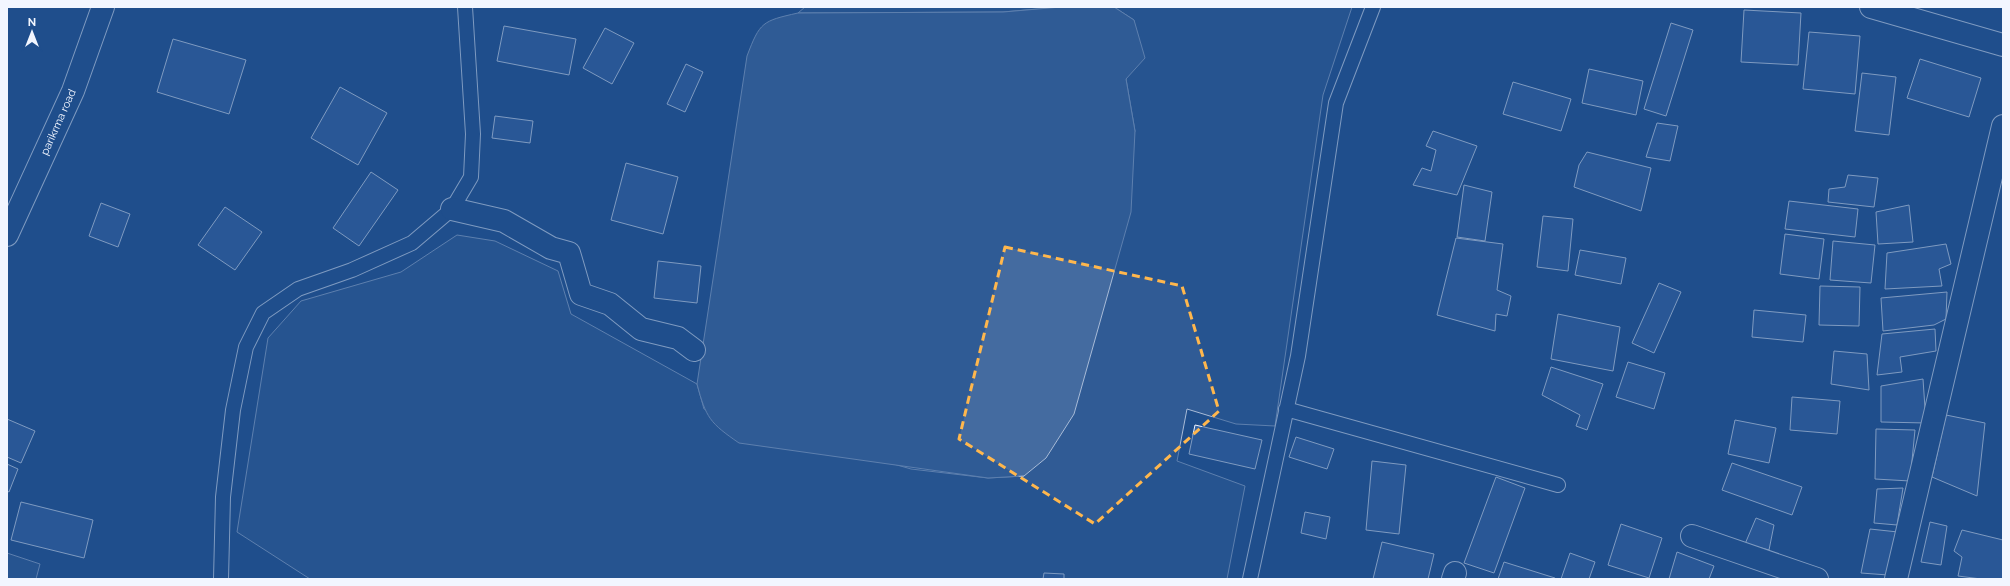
<svg xmlns="http://www.w3.org/2000/svg" width="2010" height="586" font-family="Raleway,sans-serif">
	<style>
		.built { fill: #305b95; stroke: #a8bbd7 }
		.water { fill: #446ba0; stroke: #a8bbd7 }
		.building { fill: #3563a3; stroke: #f2f6ff }
		.lines { fill: none; stroke-linecap: round; stroke-linejoin: round }
		.lane-casing { stroke: #f2f6ff; stroke-width: 16 }
		.street-casing { stroke: #f2f6ff; stroke-width: 24 }
		.secondary-casing { stroke: #f2f6ff; stroke-width: 24 }
		.lane { stroke: #1f4e8c; stroke-width: 14 }
		.street { stroke: #1f4e8c; stroke-width: 22 }
		.secondary { stroke: #1f4e8c; stroke-width: 22 }
		.marked { fill: none; stroke: #ffb74d; stroke-width: 3; stroke-dasharray: 8 5; stroke-linejoin: round }
		.labels { text-anchor: middle; stroke-width: 3; stroke-linejoin: round; paint-order: stroke }
		.street-label { font-size: 11px; fill: #f2f6ff; stroke: #1f4e8c }
	</style>
	<rect width="100%" height="100%" fill="#1f4e8c"/>
	<!-- built -->
	<path class="built" d="M805,7H1061L1003,12L798,13Z
		M1114,7H1352L1323,95L1275,426L1236,424L1187,409L1177,461L1245,486L1227,579H310L237,532L268,338L301,301L401,272L457,235L495,241L558,271L571,314L697,384L704,409L911,469L988,478L1024,476L1135,131L1126,79L1134,20Z
		M7,553L40,564L36,579H7Z"/>
	<!-- water -->
	<path class="water" d="M1061,7H1114L1134,20L1145,58L1126,79L1135,131L1131,212L1074,414L1046,458L1024,476L988,478L739,443C710,423 706,418 697,384L747,56C760,22 762,21 798,13L1003,12Z"/>
	<!-- building -->
	<path class="building" d="M1744,10L1801,13L1798,65L1741,62Z
		M1671,23L1693,30L1666,116L1644,109Z
		M504,26L576,39L569,75L497,61Z
		M605,28L634,43L612,84L583,68Z
		M1809,32L1860,36L1855,94L1803,89Z
		M173,39L246,60L229,114L157,92Z
		M1920,59L1981,78L1969,117L1907,98Z
		M686,64L703,72L685,112L667,104Z
		M1589,69L1643,81L1636,115L1582,103Z
		M1862,73L1896,77L1889,135L1855,131Z
		M1513,82L1571,99L1561,131L1503,114Z
		M340,87L387,113L358,165L311,138Z
		M495,116L533,121L530,143L492,138Z
		M1657,123L1678,126L1670,161L1646,157Z
		M1433,131L1477,146L1457,195L1413,185L1422,168L1431,171L1436,150L1426,146Z
		M1587,152L1651,168L1641,211L1574,187L1579,165Z
		M626,163L678,177L663,234L611,220Z
		M371,172L398,190L359,246L333,228Z
		M1848,175L1878,178L1874,207L1828,202L1829,189L1845,187Z
		M1464,185L1492,192L1485,241L1457,237Z
		M1789,201L1858,209L1855,237L1785,229Z
		M101,203L130,214L118,247L89,236Z
		M1909,205L1913,242L1878,244L1876,212Z
		M225,207L262,232L235,270L198,245Z
		M1543,216L1573,219L1568,271L1537,267Z
		M1785,234L1824,239L1819,279L1780,274Z
		M1456,238L1503,244L1497,290L1511,296L1507,316L1496,314L1495,331L1437,315Z
		M1833,241L1875,245L1871,283L1830,280Z
		M1946,244L1951,264L1939,269L1942,286L1885,289L1887,253Z
		M1580,250L1626,258L1621,284L1575,275Z
		M658,261L701,266L697,303L654,298Z
		M1659,283L1681,292L1654,353L1632,343Z
		M1820,286L1860,287L1859,326L1819,325Z
		M1947,292L1946,319L1934,325L1883,331L1881,298Z
		M1754,310L1806,315L1803,342L1752,337Z
		M1558,314L1620,327L1613,371L1551,359Z
		M1935,329L1936,351L1900,357L1902,372L1877,375L1882,334Z
		M1834,351L1867,354L1869,390L1831,384Z
		M1628,362L1665,373L1654,409L1616,397Z
		M1551,367L1603,384L1587,430L1576,426L1580,415L1542,395Z
		M1923,379L1926,423L1881,422V386Z
		M1792,397L1840,401L1837,434L1790,430Z
		M1946,415L1985,423L1977,496L1932,477Z
		M7,419L35,431L21,463L7,457Z
		M1735,420L1776,428L1769,463L1728,454Z
		M1195,425L1262,440L1255,469L1189,454Z
		M1876,429L1915,430L1910,481L1875,479Z
		M1296,437L1334,449L1327,469L1289,457Z
		M1372,461L1406,465L1399,534L1366,530Z
		M1732,463L1802,487L1792,515L1722,490Z
		M7,464L18,469L9,492L7,491Z
		M1496,477L1525,488L1494,573L1464,563Z
		M1903,488L1897,525L1874,523L1877,489Z
		M21,502L93,520L84,558L11,540Z
		M1305,512L1330,517L1326,539L1301,533Z
		M1756,518L1774,525L1769,550L1745,544Z
		M1930,522L1947,526L1941,565L1921,562Z
		M1621,524L1662,538L1649,578L1608,565Z
		M1870,529L1898,532L1888,575L1861,573Z
		M1962,530L2003,540V579H1981L1958,576L1962,557L1954,551Z
		M1382,542L1434,554L1428,579H1373Z
		M1677,552L1714,566L1709,579H1669Z
		M1570,553L1595,562L1589,579H1561Z
		M1504,562L1555,578V579H1498Z
		M1044,573L1064,574V579H1043Z"/>
	<g class="lines">
		<!-- lane casing -->
		<g class="lane-casing">
			<path id="lane" d="M1286,409L1558,485
				M221,579L223,497L233,410L246,347L263,313L298,289L352,270L412,243L452,209L471,177L473,134L465,7
				M1250,579L1298,356L1336,103L1373,7"/>
		</g>
		<!-- street casing -->
		<g class="street-casing">
			<path id="street" d="M452,209L504,221L551,248L569,253L581,294L610,304L641,329L678,338L694,350
				M1692,536L1817,579
				M1453,579L1455,573
				M1896,579L2003,126"/>
		</g>
		<!-- secondary casing -->
		<g class="secondary-casing">
			<path id="secondary" d="M1871,7L2003,45
				M7,235L73,91L103,7"/>
		</g>
		<!-- lane -->
		<use href="#lane" class="lane"/>
		<!-- street -->
		<use href="#street" class="street"/>
		<!-- secondary -->
		<use href="#secondary" class="secondary"/>
	</g>
	<!-- marked area -->
	<path d="M0 0H2010V586H0ZM1005,247L1182,286L1219,411L1095,524L959,439Z" fill="#1f4e8c" fill-opacity=".55" fill-rule="evenodd"/>
	<path class="marked" d="M1005,247L1182,286L1219,411L1095,524L959,439Z"/>
	<g class="labels">
		<!-- street labels -->
		<g class="street-label">
			<text transform="translate(58 122) rotate(-66)" y="4">parikrma road</text>
		</g>
	</g>
	<!-- border -->
	<rect width="2010" height="586" fill="none" stroke="#f2f6ff" stroke-width="16"/>
	<!-- north arrow -->
	<g transform="translate(32 32)" stroke="#1f4e8c" stroke-width="3" paint-order="stroke">
	<path d="M0-3L7 15L0 10L-7 15Z" fill="#f2f6ff"/>
	<text y="-6" font-size="11" font-weight="bold" text-anchor="middle" fill="#f2f6ff">N</text>
	</g>
</svg>
